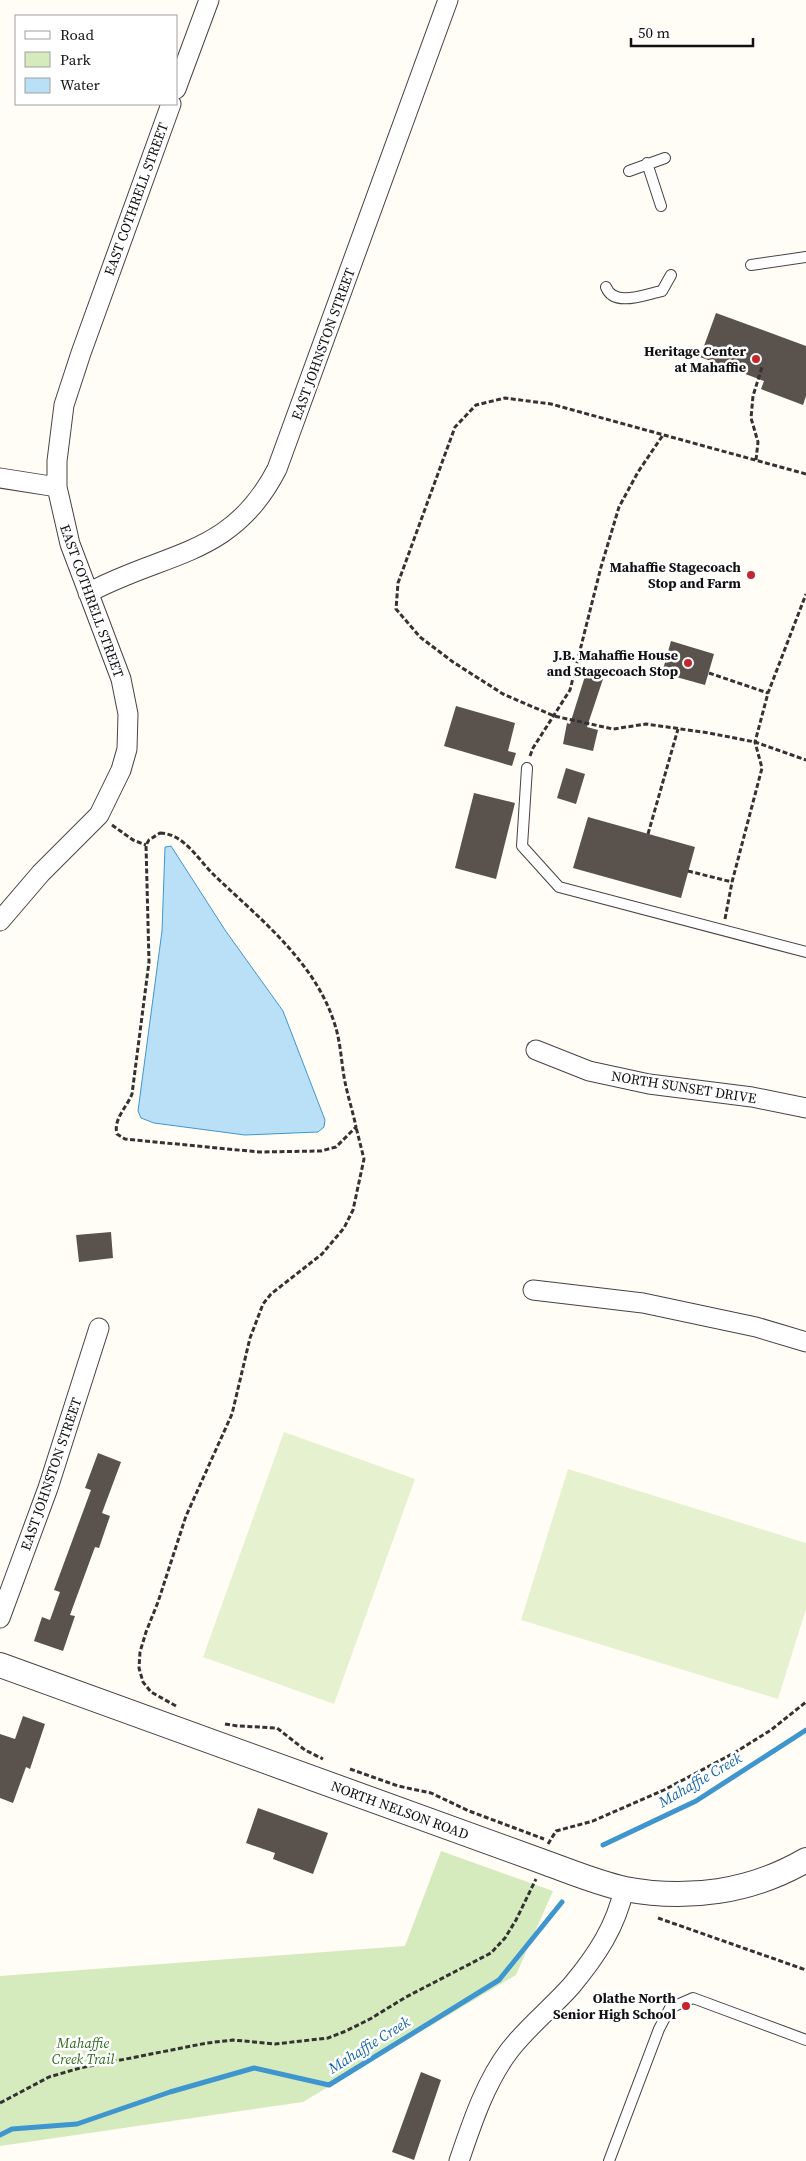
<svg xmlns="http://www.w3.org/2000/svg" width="806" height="2161" font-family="'Source Serif 4',serif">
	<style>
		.green { fill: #d5ebbd }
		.pitch { fill: #e6f2cf }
		.water { fill: #b9e0f7; stroke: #3f96cf }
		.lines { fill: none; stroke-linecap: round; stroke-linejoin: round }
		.stream { stroke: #3f96cf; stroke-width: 5 }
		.building { fill: #5a524d }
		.service-casing { stroke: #444; stroke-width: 12 }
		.minor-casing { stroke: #444; stroke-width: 21 }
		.tertiary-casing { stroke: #444; stroke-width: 26 }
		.path { stroke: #333; stroke-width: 3; stroke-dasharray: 5 2.5; stroke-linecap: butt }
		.service { stroke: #fff; stroke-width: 10 }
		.minor { stroke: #fff; stroke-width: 19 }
		.tertiary { stroke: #fff; stroke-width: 24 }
		.poi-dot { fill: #c4262e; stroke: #fff; stroke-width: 2 }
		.labels { text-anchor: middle; stroke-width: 5; stroke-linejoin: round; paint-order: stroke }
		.street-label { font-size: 14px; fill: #111; stroke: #fff }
		.poi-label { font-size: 14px; font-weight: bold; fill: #111; stroke: #fff; text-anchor: end }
		.park-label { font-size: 14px; font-style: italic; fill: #2f6b1f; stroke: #fff }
		.water-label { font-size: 15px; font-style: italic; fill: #1768a6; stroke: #fff }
	</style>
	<rect width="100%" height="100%" fill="#fffdf5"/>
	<!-- green -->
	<path class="green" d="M441,1851L553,1891L516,1975L303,2102L0,2146V1976L405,1946Z"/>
	<!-- pitch -->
	<path class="pitch" d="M284,1432L415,1479L334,1704L203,1657Z
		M568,1469L806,1543V1609L778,1699L521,1620Z"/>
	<!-- water -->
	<path class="water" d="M171,846L225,930L283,1011L325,1120L324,1127L318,1132L245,1135L154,1123L141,1118L138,1111L162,931L165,847Z"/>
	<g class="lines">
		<!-- stream -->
		<path class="stream" d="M603,1845L696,1801L806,1730
			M0,2135L12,2129L77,2124L170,2092L254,2068L329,2085L499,1980L562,1902"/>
	</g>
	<!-- building -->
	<path class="building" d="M716,313L806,346V396L803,405L761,389L764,381L700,357Z
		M671,641L714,654L705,685L662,673Z
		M586,673L603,679L587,727L598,730L593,751L563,744L567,723L570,724Z
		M456,706L515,723L508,751L516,753L512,766L444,746Z
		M566,768L585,774L576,804L557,798Z
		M474,793L515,803L496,879L455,868Z
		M588,817L695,847L681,898L573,868Z
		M111,1232L113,1258L79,1262L76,1235Z
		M98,1453L121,1462L102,1513L110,1516L99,1548L95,1547L70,1615L75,1616L63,1651L34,1641L42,1617L50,1620L60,1592L54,1590L91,1490L85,1488Z
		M23,1716L45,1724L30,1769L26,1767L13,1803L0,1798V1734L15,1739Z
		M258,1808L328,1833L313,1874L273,1859L275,1853L246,1843Z
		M421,2072L441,2080L414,2160L392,2152Z"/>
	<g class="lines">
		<!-- service casing -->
		<g class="service-casing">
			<path id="service" d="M647,163L661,206
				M629,171L665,158
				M751,265L806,257
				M606,287C614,308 646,294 662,291L671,275
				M527,768L522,846L559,887L806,952
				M609,2161L659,2029L670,2008L693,1998L806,2040"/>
		</g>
		<!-- minor casing -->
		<g class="minor-casing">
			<path id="minor" d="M176,89L209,0
				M0,478L57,487
				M88,593C166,551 232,557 277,469L448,0
				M0,921L41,873L99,815L121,770L127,749L128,714L121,679L70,544L57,487V461L64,405L81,353L171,104
				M536,1050L589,1071L649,1084L752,1097L806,1108
				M533,1290L643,1303L756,1327L806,1342
				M0,1618L48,1488L99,1328
				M459,2161C472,2123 485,2083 509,2051C528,2026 552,2008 572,1985C597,1955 616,1926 624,1889"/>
		</g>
		<!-- tertiary casing -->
		<g class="tertiary-casing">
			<path id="tertiary" d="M0,1665L541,1861C569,1871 597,1883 625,1889C688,1901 751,1892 806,1860"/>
		</g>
		<!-- path -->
		<path class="path" d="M756,460L758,442L751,418L753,396L762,367
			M806,474L551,404L505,398L476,405L455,427L398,583L396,609L420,637L453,662L503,694L554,716L613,729L646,724L709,733L755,742L806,760
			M709,673L768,693
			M530,756L533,748L570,690L601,567L619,507L638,472L663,435
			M112,825L133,840L146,845
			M160,833C185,834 198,860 215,876C260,919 314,961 334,1022C341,1042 341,1062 345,1082C348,1097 353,1112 356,1127L336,1147L321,1151L259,1152L135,1140L125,1139L117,1134C113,1119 127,1107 132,1094L149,962L146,845L149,840Z
			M648,834L678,729
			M688,871L732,882
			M725,919L732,882L762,768L755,742L768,693L806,594
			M176,1706L151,1692L143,1682L139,1668L140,1652L146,1632L158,1602L186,1516L232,1414L250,1338L263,1304L271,1294L322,1254L344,1228L353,1210L364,1159L356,1127
			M225,1724L238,1726L277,1728L305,1750L323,1759
			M350,1769L398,1786L431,1793L469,1811L544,1839
			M548,1844L556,1831L593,1821L664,1790L734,1753L771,1730L806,1702
			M658,1918L806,1970
			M0,2103L49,2077L80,2068L207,2043L233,2040L275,2044L328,2038L346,2031L370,2019L406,1997L491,1953L505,1938L516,1920L536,1879"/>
		<!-- service -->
		<use href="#service" class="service"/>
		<!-- minor -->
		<use href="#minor" class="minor"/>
		<!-- tertiary -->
		<use href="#tertiary" class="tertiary"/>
	</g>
	<!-- markers -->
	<g class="poi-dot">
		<circle cx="756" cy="359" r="5"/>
		<circle cx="751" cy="575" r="5"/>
		<circle cx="688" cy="663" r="5"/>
		<circle cx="686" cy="2006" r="5"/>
	</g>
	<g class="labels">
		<!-- street labels -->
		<g class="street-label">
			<text transform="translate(136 199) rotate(-70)" y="5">EAST COTHRELL STREET</text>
			<text transform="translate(323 344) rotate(-70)" y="5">EAST JOHNSTON STREET</text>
			<text transform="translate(92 601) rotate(70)" y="5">EAST COTHRELL STREET</text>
			<text transform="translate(684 1087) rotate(9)" y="5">NORTH SUNSET DRIVE</text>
			<text transform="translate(51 1474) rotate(-71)" y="5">EAST JOHNSTON STREET</text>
			<text transform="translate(400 1810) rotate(20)" y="5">NORTH NELSON ROAD</text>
		</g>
		<!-- poi labels -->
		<g class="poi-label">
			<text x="746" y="356">Heritage Center<tspan x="746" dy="16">at Mahaffie</tspan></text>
			<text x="741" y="572">Mahaffie Stagecoach<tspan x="741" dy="16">Stop and Farm</tspan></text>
			<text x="678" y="660">J.B. Mahaffie House<tspan x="678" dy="16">and Stagecoach Stop</tspan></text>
			<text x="676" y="2003">Olathe North<tspan x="676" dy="16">Senior High School</tspan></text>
		</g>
		<!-- park labels -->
		<g class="park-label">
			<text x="83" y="2048">Mahaffie<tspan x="83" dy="16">Creek Trail</tspan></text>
		</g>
		<!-- water labels -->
		<g class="water-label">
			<text transform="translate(700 1780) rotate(-30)" y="5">Mahaffie Creek</text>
			<text transform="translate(369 2045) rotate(-32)" y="5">Mahaffie Creek</text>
		</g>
	</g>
	<!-- legend -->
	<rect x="15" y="15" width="162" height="90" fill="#ffffff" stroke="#a0a0a0"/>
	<rect x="25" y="31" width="25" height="8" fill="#ffffff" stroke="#a0a0a0"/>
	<text x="60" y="40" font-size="15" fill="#111111">Road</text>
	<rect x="25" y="52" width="25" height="15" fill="#d5ebbd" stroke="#a0a0a0"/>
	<text x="60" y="65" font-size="15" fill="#111111">Park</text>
	<rect x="25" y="78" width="25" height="15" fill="#b9e0f7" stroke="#a0a0a0"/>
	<text x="60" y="90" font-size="15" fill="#111111">Water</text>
	<!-- scale -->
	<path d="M631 38v8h122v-8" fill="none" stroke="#111111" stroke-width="2.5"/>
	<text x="638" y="38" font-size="15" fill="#111111" stroke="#ffffff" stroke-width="4" paint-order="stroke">50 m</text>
</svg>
